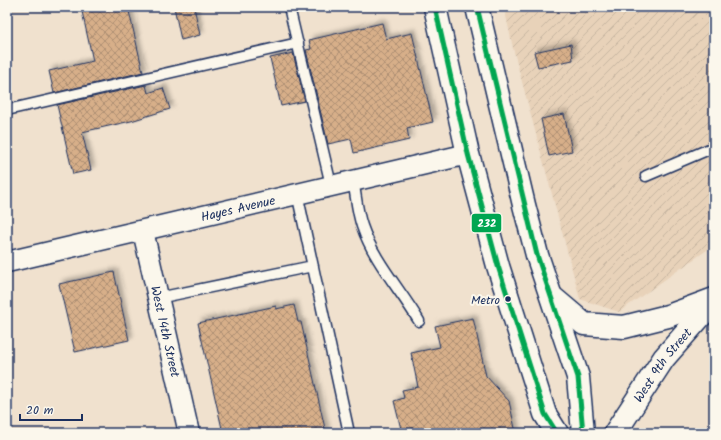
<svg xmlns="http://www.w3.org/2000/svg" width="721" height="440" font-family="Kalam,sans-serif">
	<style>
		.industrial { fill: url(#industrial-furrows) }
		.building { fill: url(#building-cross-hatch); stroke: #1b2f5e; filter: url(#shadow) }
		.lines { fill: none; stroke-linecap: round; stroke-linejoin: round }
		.service-casing { stroke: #1b2f5e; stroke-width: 13 }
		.minor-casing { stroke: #1b2f5e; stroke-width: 23 }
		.secondary-casing { stroke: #1b2f5e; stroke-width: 25 }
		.service { stroke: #fbf7ec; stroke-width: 10 }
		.minor { stroke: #fbf7ec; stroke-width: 20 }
		.secondary { stroke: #fbf7ec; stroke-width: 22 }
		.bus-1-casing { stroke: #fbf7ec; stroke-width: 8 }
		.bus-1 { stroke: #00a651; stroke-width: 5 }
		.bus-dot { fill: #1b2f5e; stroke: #fbf7ec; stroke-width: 1.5 }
		.labels { text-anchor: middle; stroke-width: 4; stroke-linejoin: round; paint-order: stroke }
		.bus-label { font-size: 12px; fill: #1b2f5e; stroke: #fbf7ec; text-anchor: end }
		.street-label { font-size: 13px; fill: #1b2f5e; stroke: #fbf7ec }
		.line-badge { stroke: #fbf7ec; stroke-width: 1.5 }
		.badge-label { font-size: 11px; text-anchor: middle; font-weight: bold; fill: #fff }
	</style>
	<defs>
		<pattern id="industrial-furrows" width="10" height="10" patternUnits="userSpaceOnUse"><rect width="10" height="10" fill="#e8d2b9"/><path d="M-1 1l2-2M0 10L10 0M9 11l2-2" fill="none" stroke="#c6b5a1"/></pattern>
		<pattern id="building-cross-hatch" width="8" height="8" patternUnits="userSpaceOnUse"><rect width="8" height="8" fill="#d7af89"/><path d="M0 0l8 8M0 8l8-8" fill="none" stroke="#ae8f73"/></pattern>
		<filter id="shadow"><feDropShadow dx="3.5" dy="-3.5" stdDeviation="2" flood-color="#0004"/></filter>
	</defs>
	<rect width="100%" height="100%" fill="#f0e1ce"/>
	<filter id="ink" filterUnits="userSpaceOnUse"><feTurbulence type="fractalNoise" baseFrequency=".025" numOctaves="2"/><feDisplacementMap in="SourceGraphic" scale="8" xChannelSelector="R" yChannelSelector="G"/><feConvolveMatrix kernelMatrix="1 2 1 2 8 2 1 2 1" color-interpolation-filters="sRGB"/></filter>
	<g filter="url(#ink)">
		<!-- industrial -->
		<path class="industrial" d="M504,7H714V245L619,312L580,299L513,48Z"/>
		<!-- building -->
		<path class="building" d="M81,7H128L143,72L54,93L49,71L93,61Z
			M174,7H194L200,35L181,40Z
			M382,23L386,39L412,33L433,122L407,128L409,140L354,153L351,139L328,144L306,50L311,49L309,40Z
			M571,44L573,60L538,67L534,52Z
			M293,53L305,101L281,106L270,58Z
			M146,85L148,93L163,88L170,109L131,121L82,132L91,170L73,174L57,105Z
			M564,114L572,151L549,156L541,119Z
			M114,272L129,340L75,352L59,284Z
			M294,305L298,322H301L326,433H223L198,323L276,306V309Z
			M473,318L486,376L509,401L516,433H402L394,401L404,398L402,390L418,387L411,353L440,347L435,326Z"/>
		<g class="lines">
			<!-- service casing -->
			<g class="service-casing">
				<path id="service" d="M289,7L331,185
					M7,110L298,43
					M646,176L714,147
					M353,180C356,195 357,212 362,226C374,261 400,289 419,321
					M297,193L349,433
					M158,298L313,266"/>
			</g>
			<!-- minor casing -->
			<g class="minor-casing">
				<g id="minor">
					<path id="s1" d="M143,231L189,433"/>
					<path id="s2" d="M7,262L468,154"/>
				</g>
			</g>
			<!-- secondary casing -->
			<g class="secondary-casing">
				<g id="secondary">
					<path d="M435,7L468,154L498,266L545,414L557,433"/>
					<path d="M477,7L524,205L537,255L578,377L583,433"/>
					<path d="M552,297L584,324L624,327L668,316L714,299"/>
					<path id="s3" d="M615,433L664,358L714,301"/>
				</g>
			</g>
			<!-- service -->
			<use href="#service" class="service"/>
			<!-- minor -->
			<use href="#minor" class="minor"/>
			<!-- secondary -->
			<use href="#secondary" class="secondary"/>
			<!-- bus-1 casing -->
			<g class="bus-1-casing">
				<path id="bus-1" d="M435,7L468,154L498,266L545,414L557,433
					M477,7L537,255L578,377L583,433"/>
			</g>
			<!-- bus-1 -->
			<use href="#bus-1" class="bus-1"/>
		</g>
	</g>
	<!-- markers -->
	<circle class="bus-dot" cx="508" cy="299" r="3.5"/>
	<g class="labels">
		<!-- bus labels -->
		<g class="bus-label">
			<text x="500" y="304">Metro</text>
		</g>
		<!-- street labels -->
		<g class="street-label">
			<text dy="5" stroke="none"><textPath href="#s2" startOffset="237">Hayes Avenue</textPath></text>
			<text dy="5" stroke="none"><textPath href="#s1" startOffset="103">West 14th Street</textPath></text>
			<text dy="5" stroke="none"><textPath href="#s3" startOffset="83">West 9th Street</textPath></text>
		</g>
	</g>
	<rect class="line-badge" x="471" y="213" width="31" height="20" rx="4" fill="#00a651"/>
	<g class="badge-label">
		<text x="487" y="227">232</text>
	</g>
	<!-- margin -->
	<rect width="721" height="440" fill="none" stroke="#fbf7ec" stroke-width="24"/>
	<rect x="12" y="12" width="697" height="416" fill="none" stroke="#1b2f5e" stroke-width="1.5" filter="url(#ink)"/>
	<!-- scale -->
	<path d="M20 414v6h62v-6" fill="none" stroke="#1b2f5e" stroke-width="2"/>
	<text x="26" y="414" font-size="12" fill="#1b2f5e" stroke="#fbf7ec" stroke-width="3" paint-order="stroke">20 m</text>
</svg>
